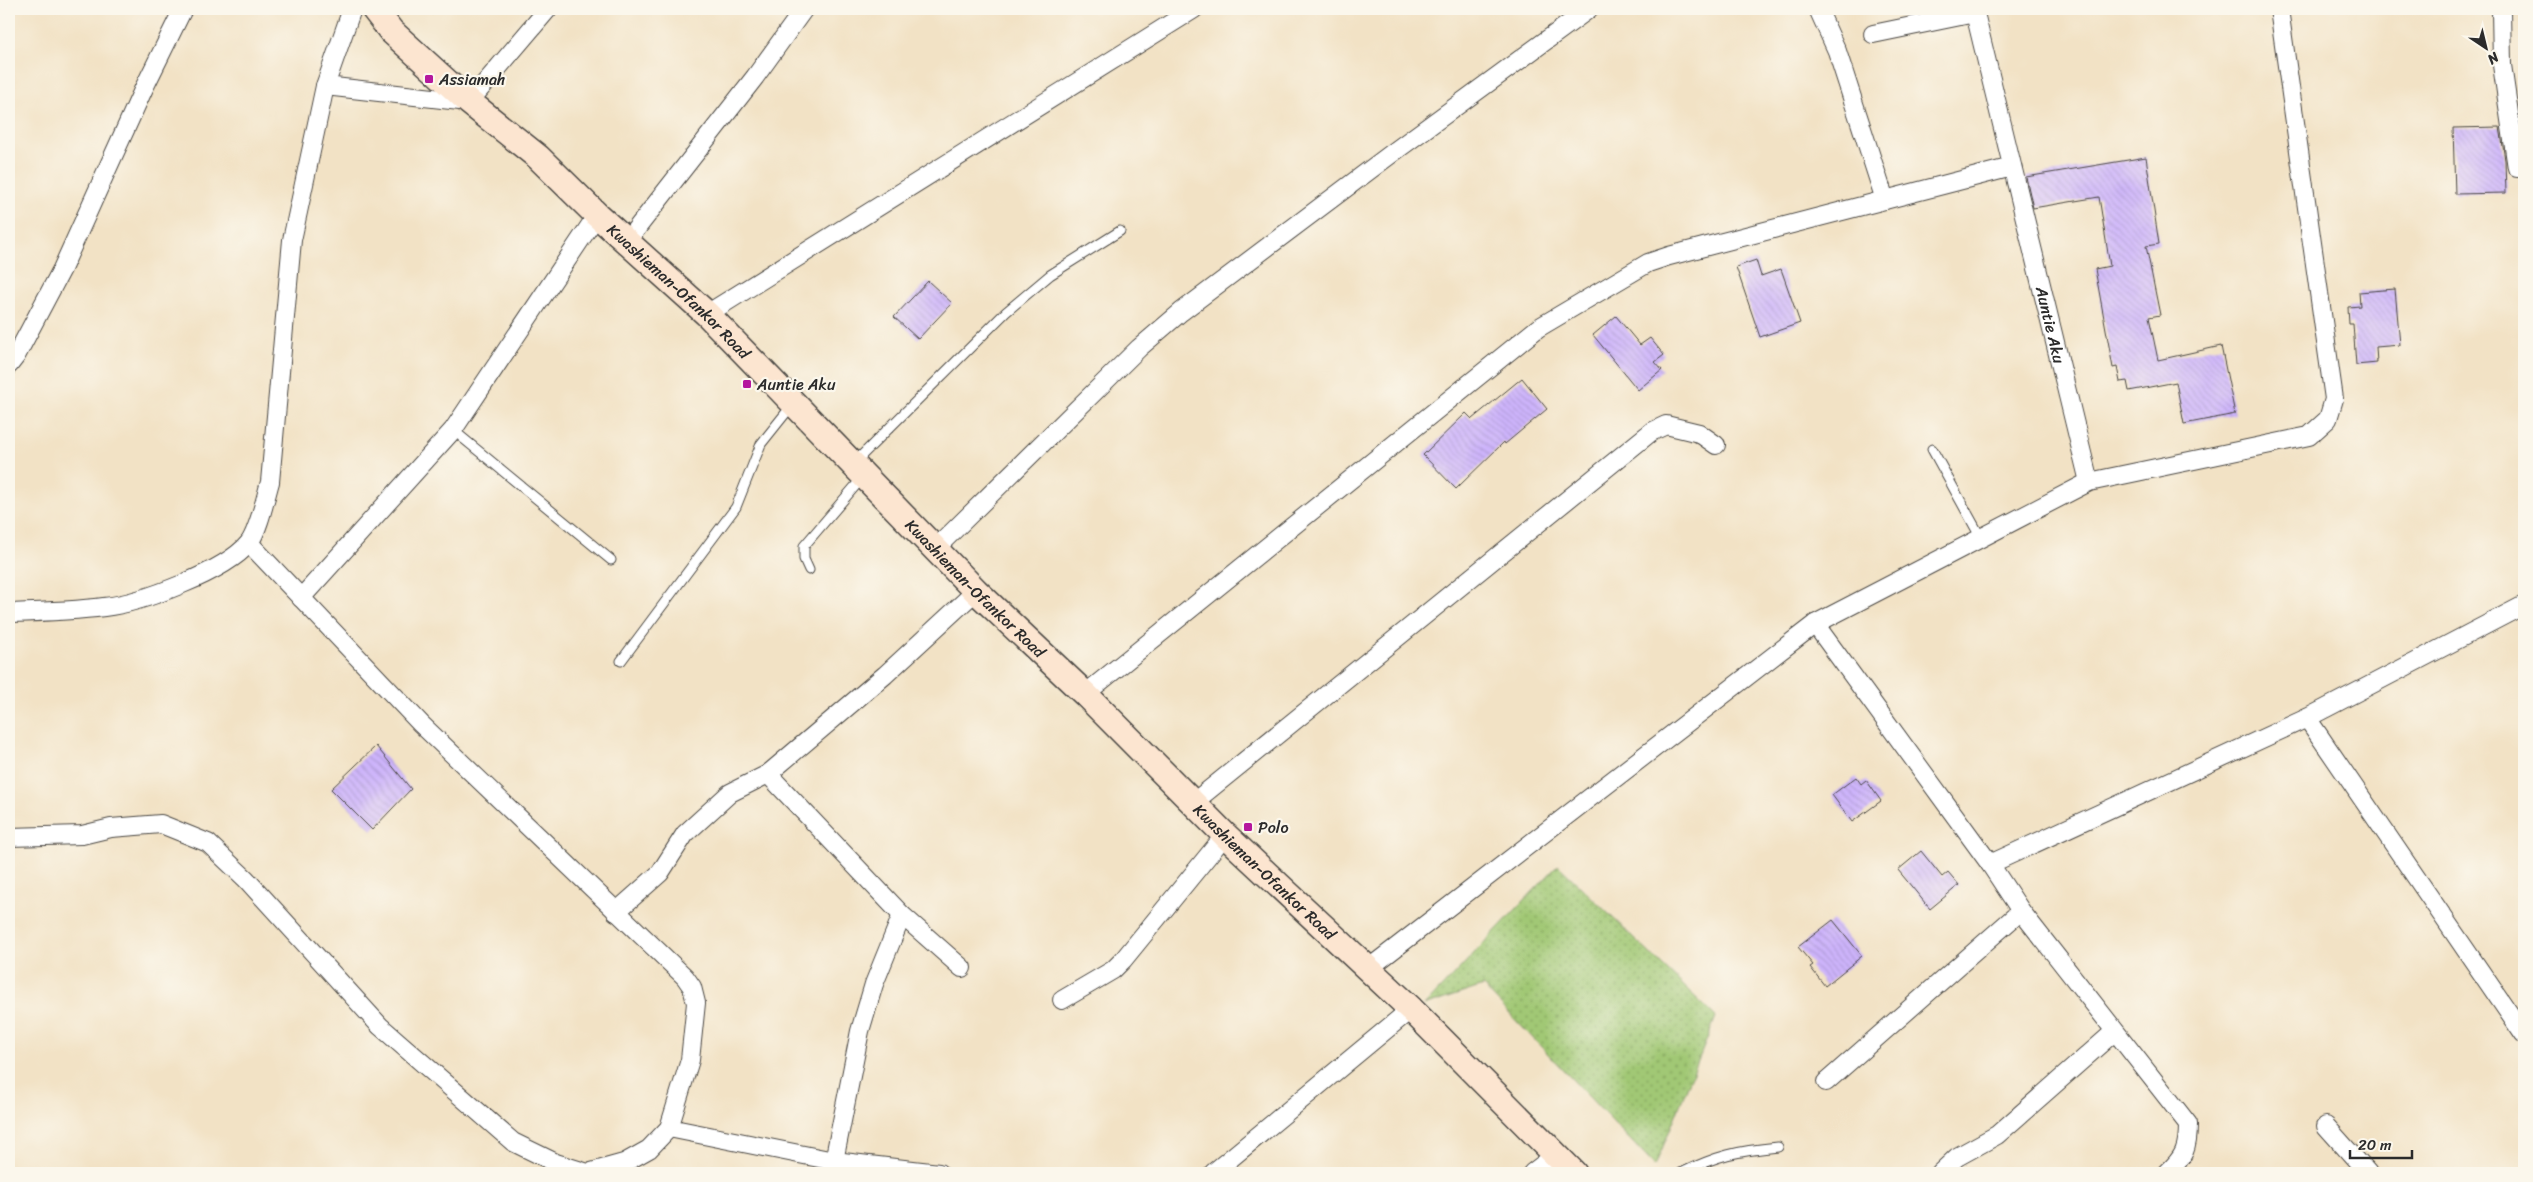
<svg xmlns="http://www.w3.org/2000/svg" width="2533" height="1182" font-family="Sriracha,sans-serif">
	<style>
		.grass { fill: url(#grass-dots); stroke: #667a50 }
		.building { fill: url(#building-back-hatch) }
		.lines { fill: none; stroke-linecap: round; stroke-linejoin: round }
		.lane-casing { stroke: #494642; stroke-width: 11 }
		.street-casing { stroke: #494642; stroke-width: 20 }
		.secondary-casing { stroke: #494642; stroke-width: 28 }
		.lane { stroke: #fff; stroke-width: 9 }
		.street { stroke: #fff; stroke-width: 18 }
		.secondary { stroke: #fce5d0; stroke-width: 25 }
		.poi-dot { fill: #b5179e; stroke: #fbf7ec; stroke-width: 2 }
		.labels { text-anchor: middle; stroke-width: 4.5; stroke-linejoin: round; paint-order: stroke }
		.poi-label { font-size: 16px; fill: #2b2b2b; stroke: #fbf7ec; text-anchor: start }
		.street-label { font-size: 16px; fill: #2b2b2b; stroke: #fbf7ec }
	</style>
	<defs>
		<pattern id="grass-dots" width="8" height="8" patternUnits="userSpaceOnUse" patternTransform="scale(1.25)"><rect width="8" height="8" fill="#a1c874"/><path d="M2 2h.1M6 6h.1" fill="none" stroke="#83a35f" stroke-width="1.8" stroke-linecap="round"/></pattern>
		<pattern id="building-back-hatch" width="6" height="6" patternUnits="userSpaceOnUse" patternTransform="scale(1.25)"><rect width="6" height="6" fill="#cdb4fb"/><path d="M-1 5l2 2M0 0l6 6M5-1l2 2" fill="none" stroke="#b09bd7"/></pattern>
	</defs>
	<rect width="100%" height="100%" fill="#fbf7ec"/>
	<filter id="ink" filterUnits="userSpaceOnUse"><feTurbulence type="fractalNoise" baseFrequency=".02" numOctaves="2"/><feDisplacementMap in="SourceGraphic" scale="10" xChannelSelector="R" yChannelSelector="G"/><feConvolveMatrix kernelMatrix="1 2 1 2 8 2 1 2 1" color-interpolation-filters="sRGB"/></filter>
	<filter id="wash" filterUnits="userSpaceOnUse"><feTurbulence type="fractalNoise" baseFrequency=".0096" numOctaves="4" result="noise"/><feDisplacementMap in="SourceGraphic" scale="20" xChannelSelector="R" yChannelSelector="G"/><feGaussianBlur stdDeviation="1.12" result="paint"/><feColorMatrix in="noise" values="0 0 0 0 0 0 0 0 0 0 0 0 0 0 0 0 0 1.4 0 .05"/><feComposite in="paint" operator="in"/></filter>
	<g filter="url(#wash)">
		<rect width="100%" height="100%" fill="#f2e2c5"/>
		<!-- grass -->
		<path class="grass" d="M1558,865L1716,1017L1655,1166L1483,986L1424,1006Z"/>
		<g id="blocks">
			<!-- building -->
			<path class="building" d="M2500,127L2505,160L2506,193L2455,194L2453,128Z
				M2146,157L2159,244L2146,246L2160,315L2149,317L2158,360L2221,346L2235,414L2184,424L2176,382L2129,391L2127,381L2120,382L2117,367L2113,368L2095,269L2110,266L2099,197L2033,208L2026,177Z
				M1756,260L1761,276L1781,269L1800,323L1760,337L1736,267Z
				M928,281L952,303L918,339L894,317Z
				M2395,289L2400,345L2376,347L2377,363L2356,365L2353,324H2349L2348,307L2360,306L2359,292Z
				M1616,316L1640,345L1650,338L1664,355L1655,362L1662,370L1638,390L1593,335Z
				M1522,378L1547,409L1505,444L1504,442L1456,489L1423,455L1466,413L1472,419Z
				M376,746L411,789L372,830L331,789Z
				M1856,777L1861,784L1866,780L1881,801L1852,822L1832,795Z
				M1921,851L1942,877L1948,872L1959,885L1930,909L1898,870Z
				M1833,920L1862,956L1825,986L1810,967L1813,965L1798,947Z"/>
		</g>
	</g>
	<g filter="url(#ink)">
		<use href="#blocks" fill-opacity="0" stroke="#494642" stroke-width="1"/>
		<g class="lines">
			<!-- lane casing -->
			<g class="lane-casing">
				<path id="lane" d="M453,430L611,560
					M1932,449L1981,538
					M854,463L1006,312L1050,275L1120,231
					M809,570L804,559V546L863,477
					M621,661L736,507L761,444L793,404
					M1681,1173C1718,1155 1737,1151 1778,1147"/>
			</g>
			<!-- street casing -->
			<g class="street-casing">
				<g id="street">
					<path d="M1818,9L1837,51L1885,200"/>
					<path id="s1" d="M1974,9L2089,482"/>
					<path d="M2501,9L2502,65L2517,168"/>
					<path d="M1873,34L1975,13"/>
					<path d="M325,86L469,102L548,9"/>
					<path d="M626,242L755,77L804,9"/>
					<path d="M707,314L1194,9"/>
					<path d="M9,365L16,356L62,269L144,88L183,9"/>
					<path d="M935,549L1139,348L1181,312L1391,154L1589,9"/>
					<path d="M301,598L453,430L597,215"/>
					<path d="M9,613C40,612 73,611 104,607C141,603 225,572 249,543C259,529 265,499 270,482L292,240L325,86L352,9"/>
					<path d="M1815,624L1990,864L2021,911L2188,1124C2188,1148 2185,1156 2167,1173"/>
					<path d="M1085,694L1538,328L1648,263L1669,256L2012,167"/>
					<path d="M2307,718L2524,1035"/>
					<path d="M768,774L902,915L962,968"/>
					<path d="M1194,802L1651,432L1666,425L1699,433L1716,445"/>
					<path d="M9,837L82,835L111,828L161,824L208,843L246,879L380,1026L513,1142L556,1163L588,1173L624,1163L649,1149L669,1128L690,1060L696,1003L692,987L685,977L421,724L249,543"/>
					<path d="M1990,864L2307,718L2524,605"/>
					<path d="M616,912L660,873L685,834L730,793L768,774L885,675L976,591"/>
					<path d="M1368,969L1815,624L2089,482L2309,436L2328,419L2334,399L2279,9"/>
					<path d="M1062,1000L1113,970L1123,960L1225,835"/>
					<path d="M1826,1082L2021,911"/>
					<path d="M2326,1126L2368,1173"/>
					<path d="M669,1128L834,1161L939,1173"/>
					<path d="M834,1161L860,1031L874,984L902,915"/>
					<path d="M1213,1173L1411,1009"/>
					<path d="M1532,1173L1557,1154"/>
					<path d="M1940,1173L1957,1157L1997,1135L2114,1032"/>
				</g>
			</g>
			<!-- secondary casing -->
			<g class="secondary-casing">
				<g id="secondary">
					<path id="s2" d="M374,9L391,31L469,102L538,157L597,215L707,314L976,591L1085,694L1225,835L1411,1009L1574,1173"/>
				</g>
			</g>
			<!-- lane -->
			<use href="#lane" class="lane"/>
			<!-- street -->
			<use href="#street" class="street"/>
			<!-- secondary -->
			<use href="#secondary" class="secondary"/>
		</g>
	</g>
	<!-- markers -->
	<g class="poi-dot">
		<rect x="424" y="74" width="10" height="10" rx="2.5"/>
		<rect x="742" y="379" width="10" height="10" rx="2.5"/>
		<rect x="1243" y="822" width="10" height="10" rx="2.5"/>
	</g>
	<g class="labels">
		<!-- poi labels -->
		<g class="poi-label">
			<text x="439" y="85">Assiamah</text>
			<text x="757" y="390">Auntie Aku</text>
			<text x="1258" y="833">Polo</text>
		</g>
		<!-- street labels -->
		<g class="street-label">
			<text dy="6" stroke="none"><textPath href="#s2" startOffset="416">Kwashieman-Ofankor Road</textPath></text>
			<text dy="6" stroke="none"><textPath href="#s1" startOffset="325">Auntie Aku</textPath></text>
			<text dy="6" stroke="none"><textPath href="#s2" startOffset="836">Kwashieman-Ofankor Road</textPath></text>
			<text dy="6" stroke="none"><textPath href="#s2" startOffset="1241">Kwashieman-Ofankor Road</textPath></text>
		</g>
	</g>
	<!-- margin -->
	<rect width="2533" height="1182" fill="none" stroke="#fbf7ec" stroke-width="30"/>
	<!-- north arrow -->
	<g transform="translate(2486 48) rotate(145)" stroke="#fbf7ec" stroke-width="4" paint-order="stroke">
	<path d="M0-4L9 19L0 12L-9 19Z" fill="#2b2b2b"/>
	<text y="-8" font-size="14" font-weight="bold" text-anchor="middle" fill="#2b2b2b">N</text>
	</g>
	<!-- scale -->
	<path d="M2350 1150v8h62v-8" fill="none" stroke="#2b2b2b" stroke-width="2.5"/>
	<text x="2358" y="1150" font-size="15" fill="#2b2b2b" stroke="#fbf7ec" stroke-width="4" paint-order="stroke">20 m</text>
</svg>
